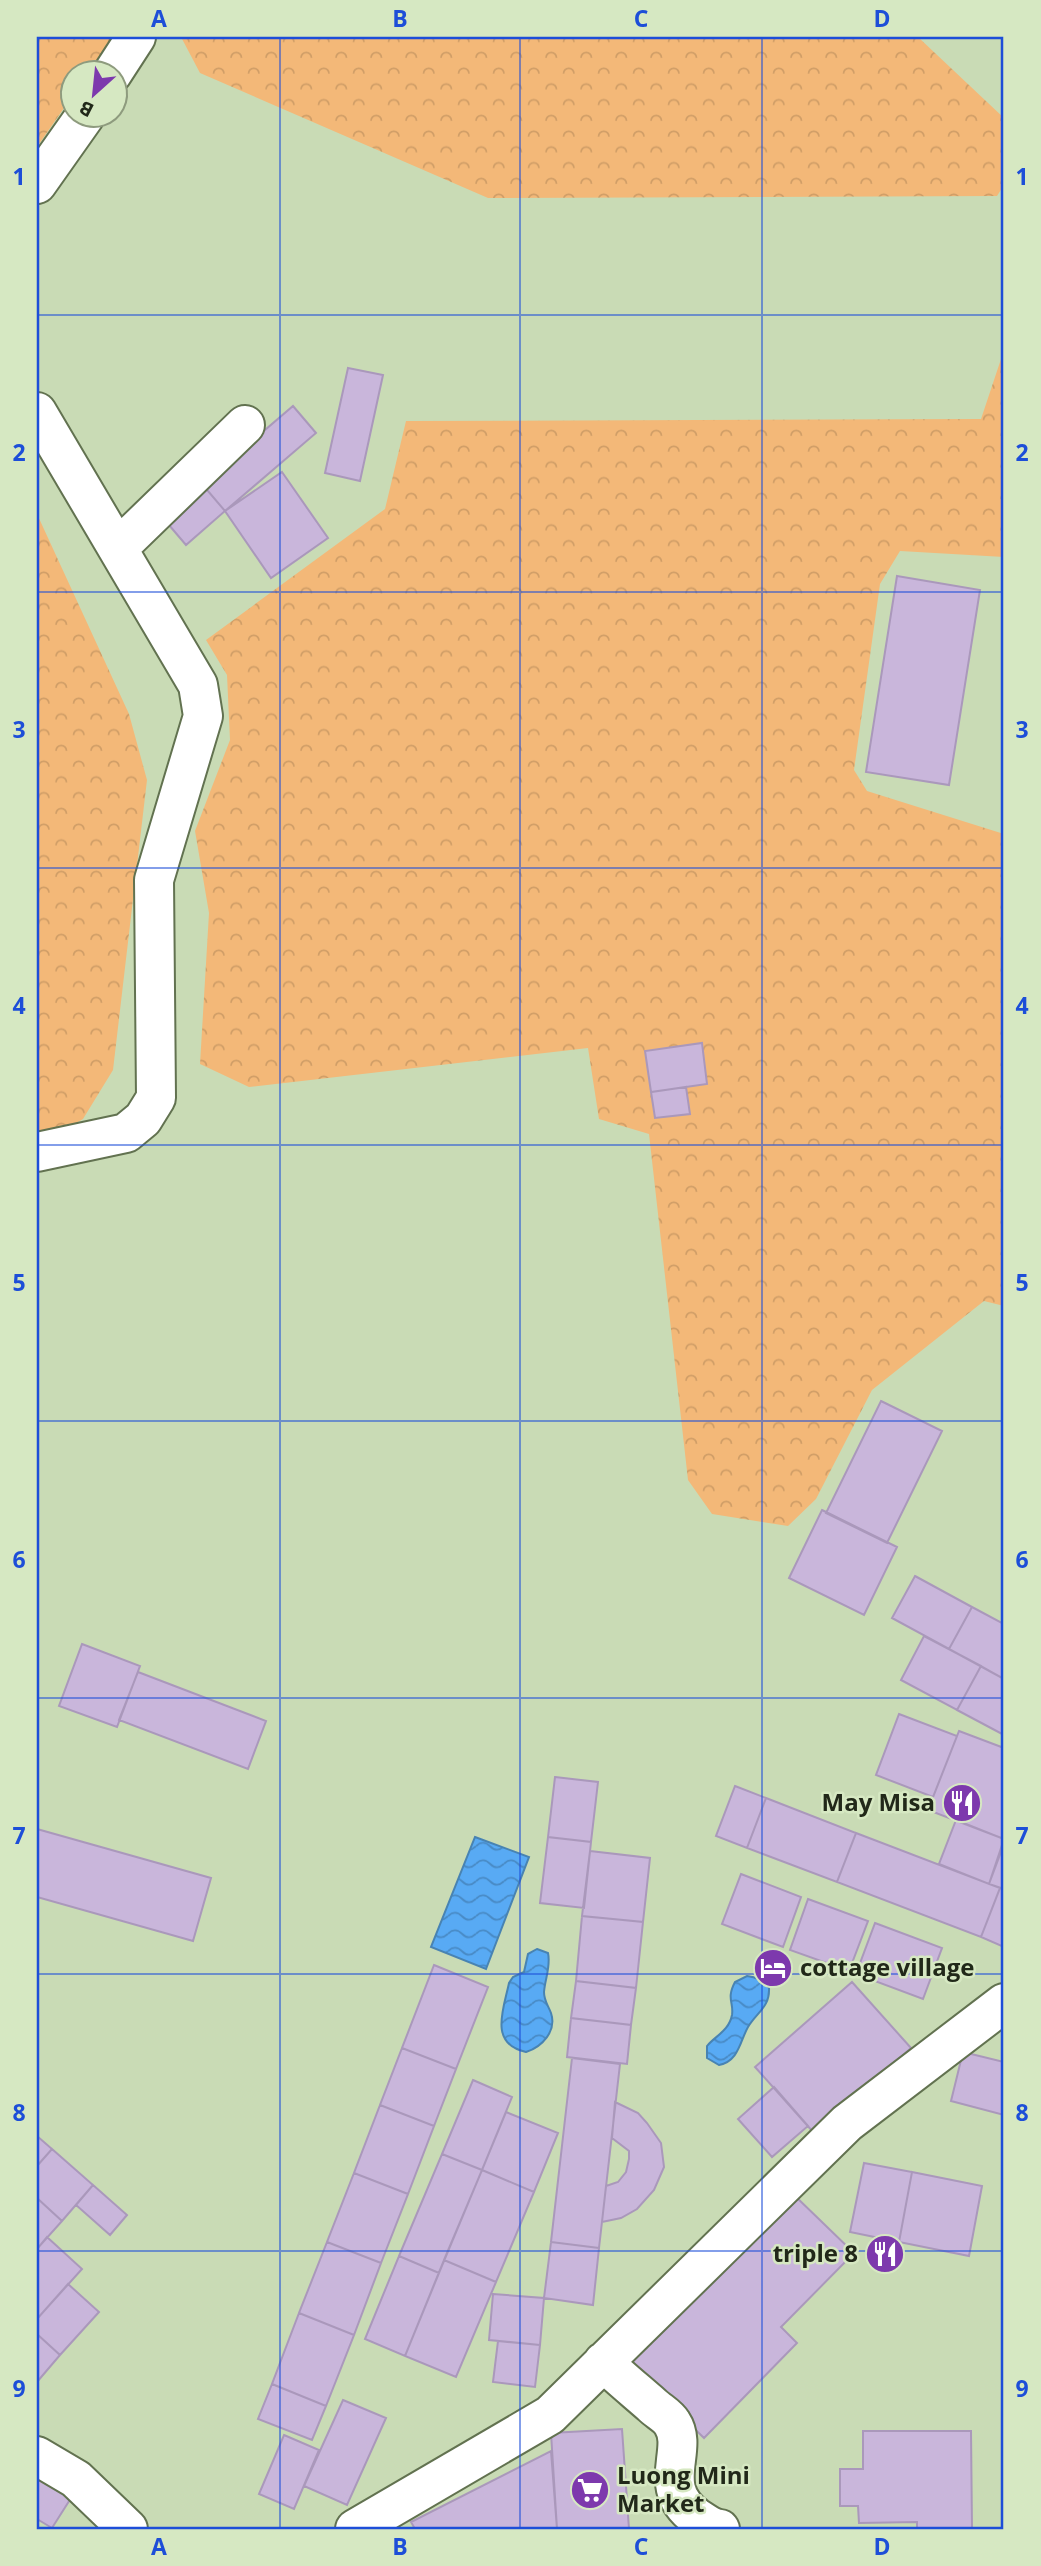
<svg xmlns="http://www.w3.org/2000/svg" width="1041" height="2566" font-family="'Open Sans',sans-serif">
	<defs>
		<pattern id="forest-crowns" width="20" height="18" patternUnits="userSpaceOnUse" patternTransform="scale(1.75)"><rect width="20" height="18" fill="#f3b878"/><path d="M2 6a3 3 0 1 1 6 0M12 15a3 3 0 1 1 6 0" fill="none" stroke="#d09e67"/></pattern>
		<pattern id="water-waves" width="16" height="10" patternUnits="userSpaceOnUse" patternTransform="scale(1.75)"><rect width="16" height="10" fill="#58aaf4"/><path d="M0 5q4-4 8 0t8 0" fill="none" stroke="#488ac5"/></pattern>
	</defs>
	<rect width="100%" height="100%" fill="#c9dbb5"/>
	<path fill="url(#forest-crowns)" d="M37,37H114L88,73L74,74L73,95L37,147Z
		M181,37H918L1004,118V185L997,196L488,198L200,73Z
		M1004,350V557L900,551L880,584L854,770L867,791L1004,834V1306L984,1301L872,1390L816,1499L788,1526L712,1514L688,1480L649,1134L599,1119L588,1048L249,1087L200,1064L209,913L195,831L230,740L227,675L206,640L385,509L406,421L981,419Z
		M37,514L129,714L147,780L113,1070L83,1119L54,1136L37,1139Z"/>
	<path fill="url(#water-waves)" stroke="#4883b2" stroke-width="2" d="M475,1837L529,1857L486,1969L431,1947Z
		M537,1949L548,1953C551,1966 545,1979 544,1992C544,2001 548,2005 551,2013C557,2031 542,2047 526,2052C488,2044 504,2008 509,1983L513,1977L524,1972L528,1954Z
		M747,1976C757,1977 762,1981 769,1988C770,2007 757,2012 748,2027C740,2041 739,2061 719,2065L707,2058V2046C715,2036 729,2031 732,2015C734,2002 726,1999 735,1982Z"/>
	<path fill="#c9b6db" stroke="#aa98bb" stroke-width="2" d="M348,368L383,375L360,481L325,473Z
		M293,406L316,433L225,511L202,484Z
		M282,472L328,538L271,578L225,511Z
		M202,484L225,511L186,545L163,518Z
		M897,576L980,590L949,785L866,772Z
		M702,1043L707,1084L651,1092L645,1051Z
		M686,1087L690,1114L655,1118L651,1092Z
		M881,1401L942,1431L887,1543L826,1513Z
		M822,1510L897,1547L864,1615L789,1578Z
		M915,1576L972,1607L949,1649L892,1618Z
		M972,1607L1004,1624V1679L949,1649Z
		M924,1636L981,1666L957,1710L901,1680Z
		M82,1644L140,1666L117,1727L59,1706Z
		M981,1666L1004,1679V1735L957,1710Z
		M138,1672L266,1721L248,1769L119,1720Z
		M899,1714L957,1736L933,1797L876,1775Z
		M959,1731L1004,1748V1839L928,1810Z
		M555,1777L598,1782L591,1842L548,1837Z
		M735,1786L766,1798L747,1848L716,1836Z
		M766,1798L856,1833L837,1882L747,1848Z
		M956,1820L1004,1839L989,1884L939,1864Z
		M37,1829L211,1878L193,1941L37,1897Z
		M856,1833L1000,1888L981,1937L837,1882Z
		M548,1837L591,1842L584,1908L540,1903Z
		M1004,1844V1889L989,1884Z
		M590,1851L650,1858L643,1922L582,1916Z
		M741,1874L801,1897L783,1947L722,1924Z
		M1000,1888L1004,1889V1947L981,1937Z
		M808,1899L868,1921L849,1971L790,1950Z
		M582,1916L643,1922L636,1988L576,1981Z
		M875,1923L942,1948L923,1999L856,1974Z
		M434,1965L488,1987L456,2069L402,2048Z
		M576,1981L636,1988L631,2025L571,2018Z
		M852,1982L911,2048L814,2133L755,2067Z
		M571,2018L631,2025L627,2064L567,2057Z
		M402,2048L456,2069L434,2126L380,2105Z
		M963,2052L1004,2062V2115L951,2101Z
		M572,2058L620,2064L599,2248L551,2242Z
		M473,2080L512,2097L482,2170L442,2154Z
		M774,2087L808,2126L772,2157L738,2119Z
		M615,2102L638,2113L647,2123L661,2143L664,2167L654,2190L637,2209L621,2218L602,2222L606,2186L618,2182L626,2172L629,2159V2151L612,2138Z
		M380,2105L434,2126L408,2194L354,2173Z
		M506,2112L558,2133L534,2192L482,2170Z
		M37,2136L52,2149L37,2166Z
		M52,2149L93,2185L62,2221L37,2198V2166Z
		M442,2154L482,2170L439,2273L399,2256Z
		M864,2163L912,2172L899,2242L850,2232Z
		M482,2170L534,2192L496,2282L444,2260Z
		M912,2172L982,2186L969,2256L899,2242Z
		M354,2173L408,2194L381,2263L327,2242Z
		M93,2185L127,2215L110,2235L76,2205Z
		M793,2194L854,2253L781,2327L797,2343L704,2438L626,2362Z
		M37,2198L62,2221L37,2249Z
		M47,2237L82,2269L37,2319V2249Z
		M327,2242L381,2263L354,2335L299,2313Z
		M551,2242L599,2248L593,2305L544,2298Z
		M399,2256L439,2273L405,2356L365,2339Z
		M444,2260L496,2282L456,2377L405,2356Z
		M68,2284L99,2312L60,2355L37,2334V2319Z
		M493,2294L544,2298L540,2345L489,2340Z
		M299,2313L354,2335L326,2406L272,2384Z
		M37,2334L60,2355L37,2382Z
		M498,2341L540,2345L535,2387L493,2382Z
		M272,2384L326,2406L312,2440L258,2419Z
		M343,2400L386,2418L347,2505L304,2486Z
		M622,2429L629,2529H557L551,2433Z
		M863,2431H971L972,2529H917V2522L859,2523L858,2506H840V2469H863Z
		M284,2435L319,2450L294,2509L259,2494Z
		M551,2451L557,2529H415L411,2522Z
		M37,2476L71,2498L52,2528L37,2519Z"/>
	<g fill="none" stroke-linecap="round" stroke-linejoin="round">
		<g stroke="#627250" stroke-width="42">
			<path id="minor" d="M112,74L136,37
				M37,184L85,116
				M37,412L198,685L203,716L154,880L156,1098L143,1119L126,1133L37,1152
				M118,548L245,425
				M603,2362C619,2377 636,2391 652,2405C658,2411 668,2416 672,2423C690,2450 654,2486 696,2517C704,2522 711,2528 720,2529
				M37,2456L76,2479L128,2529
				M355,2529L550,2415L847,2123L1004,2003"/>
		</g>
		<use href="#minor" stroke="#fff" stroke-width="38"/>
	</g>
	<path fill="none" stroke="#1d4ed8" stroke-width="2" stroke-opacity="0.55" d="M280,37V2529M520,37V2529M762,37V2529M37,315H1004M37,592H1004M37,868H1004M37,1145H1004M37,1421H1004M37,1698H1004M37,1974H1004M37,2251H1004"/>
	<defs>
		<g id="restaurant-disc" transform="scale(2.0125)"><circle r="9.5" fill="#7d39ad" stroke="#d6e8c2"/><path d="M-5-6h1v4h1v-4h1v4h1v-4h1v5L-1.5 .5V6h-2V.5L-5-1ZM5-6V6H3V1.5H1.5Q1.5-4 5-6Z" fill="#fff"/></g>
		<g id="hotel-disc" transform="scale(2.0125)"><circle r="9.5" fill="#7d39ad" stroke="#d6e8c2"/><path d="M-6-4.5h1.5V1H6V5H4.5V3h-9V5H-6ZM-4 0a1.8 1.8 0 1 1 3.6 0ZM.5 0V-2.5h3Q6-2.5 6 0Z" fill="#fff"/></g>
		<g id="supermarket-disc" transform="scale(2.0125)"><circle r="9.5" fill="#7d39ad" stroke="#d6e8c2"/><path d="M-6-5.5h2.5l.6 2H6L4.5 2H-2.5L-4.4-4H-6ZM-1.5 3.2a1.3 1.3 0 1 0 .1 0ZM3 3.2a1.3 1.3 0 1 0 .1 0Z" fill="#fff"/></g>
	</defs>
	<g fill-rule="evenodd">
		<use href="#restaurant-disc" x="962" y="1803"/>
		<use href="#hotel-disc" x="773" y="1968"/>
		<use href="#restaurant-disc" x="885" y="2254"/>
		<use href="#supermarket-disc" x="590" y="2490"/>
	</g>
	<g text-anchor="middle" stroke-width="5" stroke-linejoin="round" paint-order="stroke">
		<g font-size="24" font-weight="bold" fill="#212819" stroke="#d6e8c2" text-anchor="end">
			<text x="935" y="1811">May Misa</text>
			<text x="800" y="1976" text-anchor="start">cottage village</text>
			<text x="858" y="2262">triple 8</text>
			<text x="617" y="2484" text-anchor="start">Luong Mini<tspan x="617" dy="28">Market</tspan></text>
		</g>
	</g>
	<rect width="1041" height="2566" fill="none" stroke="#d6e8c2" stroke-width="77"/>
	<g transform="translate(94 94) rotate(207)"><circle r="33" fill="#d6e8c2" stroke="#8e9b7e" stroke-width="2"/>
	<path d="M0-5L12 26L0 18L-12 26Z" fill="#7d39ad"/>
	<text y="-10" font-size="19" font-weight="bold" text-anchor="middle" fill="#212819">B</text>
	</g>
	<rect x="38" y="38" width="964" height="2490" fill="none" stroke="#1d4ed8" stroke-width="2.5"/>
	<g font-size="23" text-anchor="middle" font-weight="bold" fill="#1d4ed8">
		<text x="159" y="27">A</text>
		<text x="400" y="27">B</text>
		<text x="641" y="27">C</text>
		<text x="882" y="27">D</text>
		<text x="19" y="185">1</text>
		<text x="1022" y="185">1</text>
		<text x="19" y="461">2</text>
		<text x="1022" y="461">2</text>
		<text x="19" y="738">3</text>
		<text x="1022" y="738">3</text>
		<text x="19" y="1014">4</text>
		<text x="1022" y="1014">4</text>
		<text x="19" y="1291">5</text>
		<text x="1022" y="1291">5</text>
		<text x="19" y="1568">6</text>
		<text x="1022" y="1568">6</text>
		<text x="19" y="1844">7</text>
		<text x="1022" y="1844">7</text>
		<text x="19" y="2121">8</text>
		<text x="1022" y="2121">8</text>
		<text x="19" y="2397">9</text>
		<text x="1022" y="2397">9</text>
		<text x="159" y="2555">A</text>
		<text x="400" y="2555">B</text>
		<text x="641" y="2555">C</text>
		<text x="882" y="2555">D</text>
	</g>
</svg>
